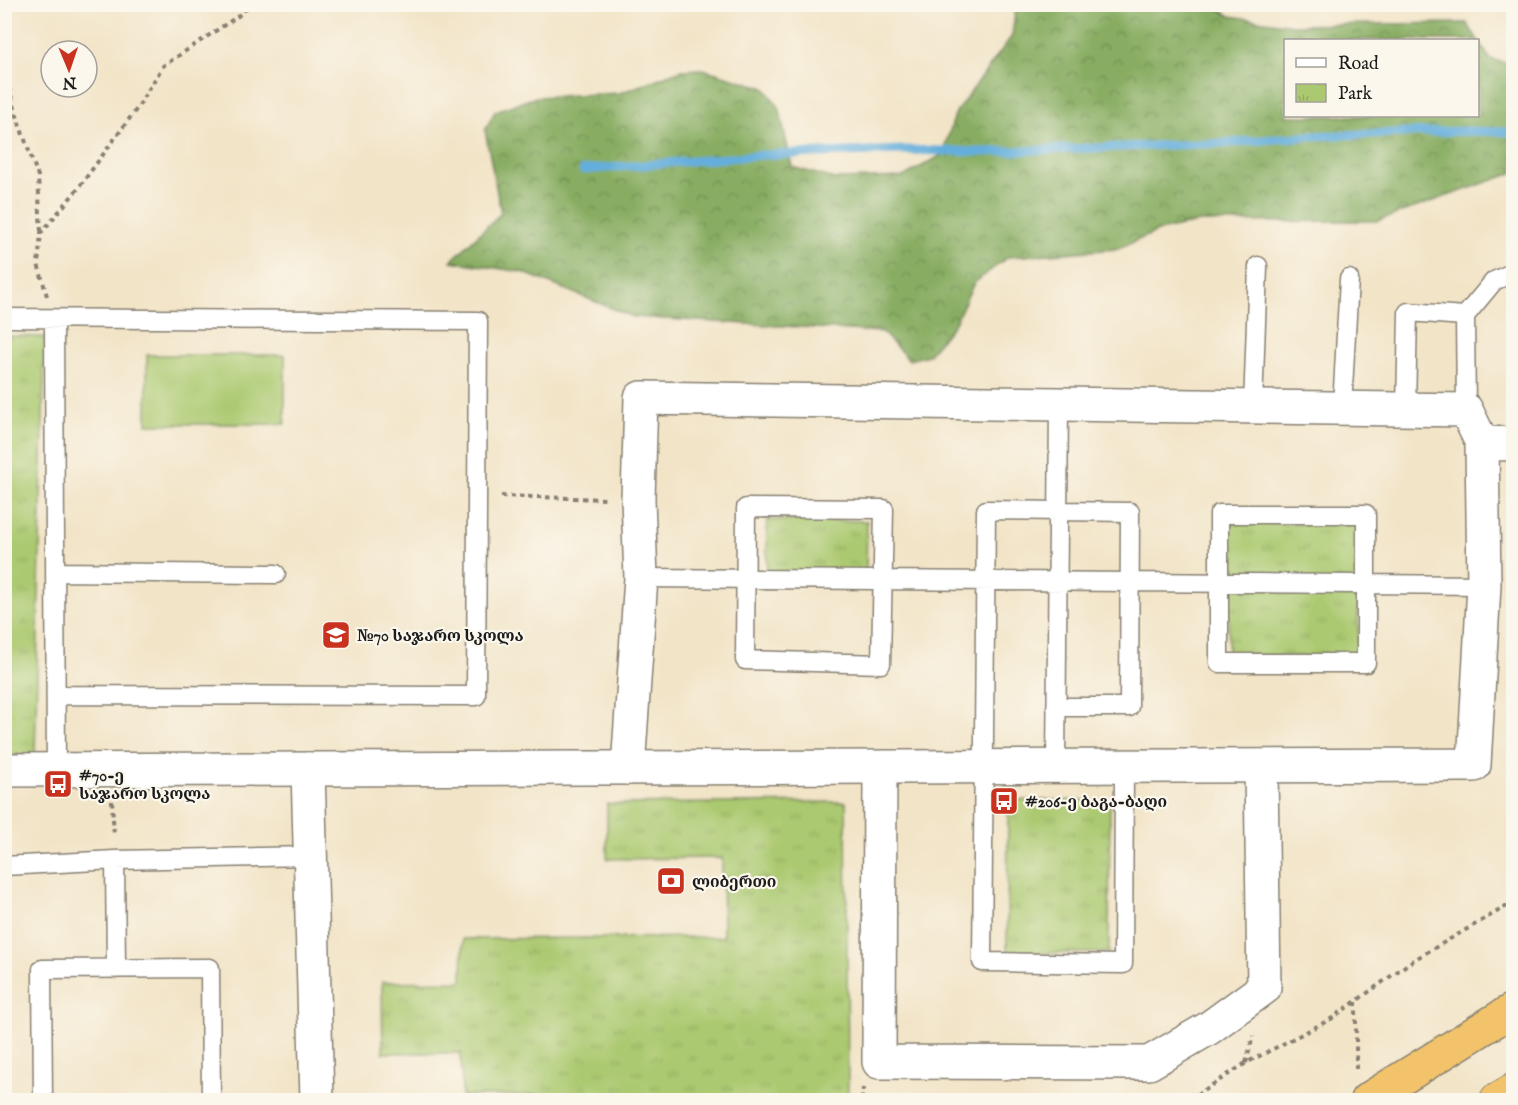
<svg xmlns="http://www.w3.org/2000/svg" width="1518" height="1105" font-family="'IM FELL English','Noto Serif Georgian',serif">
	<defs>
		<pattern id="forest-crowns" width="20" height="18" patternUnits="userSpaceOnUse" patternTransform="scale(1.5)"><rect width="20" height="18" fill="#88ad62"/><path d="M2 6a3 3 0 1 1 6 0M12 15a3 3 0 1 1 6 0" fill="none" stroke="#6e8c50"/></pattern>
		<pattern id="park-tufts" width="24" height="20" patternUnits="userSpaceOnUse" patternTransform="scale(1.5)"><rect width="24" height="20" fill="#abc970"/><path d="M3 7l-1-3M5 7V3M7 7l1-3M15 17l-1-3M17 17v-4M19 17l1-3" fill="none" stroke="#93ac60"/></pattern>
	</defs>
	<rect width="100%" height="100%" fill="#fbf7ec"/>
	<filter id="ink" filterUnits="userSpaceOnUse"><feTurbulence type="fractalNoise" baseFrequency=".0167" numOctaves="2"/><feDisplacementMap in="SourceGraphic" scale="12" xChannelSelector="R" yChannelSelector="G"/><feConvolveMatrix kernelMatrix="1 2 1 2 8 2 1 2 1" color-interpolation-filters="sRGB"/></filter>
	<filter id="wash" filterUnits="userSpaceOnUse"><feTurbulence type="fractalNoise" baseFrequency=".008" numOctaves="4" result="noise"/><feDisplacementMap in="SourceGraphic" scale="24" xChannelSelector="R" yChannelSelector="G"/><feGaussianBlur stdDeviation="1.35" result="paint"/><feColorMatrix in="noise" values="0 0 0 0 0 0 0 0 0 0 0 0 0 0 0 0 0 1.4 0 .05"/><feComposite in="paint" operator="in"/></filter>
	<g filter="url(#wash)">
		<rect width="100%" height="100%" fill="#f2e4c7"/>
		<path fill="#abc970" stroke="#647246" stroke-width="1.5" d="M147,355H285V424H147Z"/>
		<path fill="url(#forest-crowns)" stroke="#52643f" stroke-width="1.5" fill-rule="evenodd" d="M1016,5H1212L1230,16L1292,25L1467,23L1490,59L1513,65V173L1377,221L1200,222L1158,231L1118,249L1008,257L974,283L954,324L928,355L909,360L882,332L633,317L522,272L451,261L501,213L485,130L495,111L536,97L620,93L681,70L703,69L765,88L779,107L792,167L835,179L903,177L942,155L956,112L1012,36ZM1286,40H1478V116H1286Z"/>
		<path fill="url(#park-tufts)" stroke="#647246" stroke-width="1.5" d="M5,336L45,337L35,756L5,755Z
			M767,520L867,521L866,574L767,573Z
			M1230,523L1359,524L1358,657L1228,655Z
			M1008,800L1110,801L1109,953H1007Z
			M846,802L848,1100H540L539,1095L462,1096L461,1053H383L382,982L462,981L463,939L723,937L722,858L607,859V804Z"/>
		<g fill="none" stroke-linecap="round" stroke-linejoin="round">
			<path stroke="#64aedc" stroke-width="9" d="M583,170L763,155L903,150L984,152L1229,143L1309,136L1466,131L1514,132"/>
		</g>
	</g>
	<g filter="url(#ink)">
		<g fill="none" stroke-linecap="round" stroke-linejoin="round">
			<g stroke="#878072" stroke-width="21">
				<path id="service" d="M1465,316L1494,281L1514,272
					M4,318L478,321L476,696L56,695
					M54,319L56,771
					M1253,407L1258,266
					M1342,408L1349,279
					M1406,409L1408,312L1465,316L1466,410
					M746,508L884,509L881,664L745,660Z
					M1219,514H1366V663H1219Z
					M55,572L276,574
					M641,578L1484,585
					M1056,707H1129L1130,512L986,510L982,962L1123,964L1124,767
					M1056,767L1059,404
					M115,860L116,969
					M4,866L115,860L310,856
					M43,1100L42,969L210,968L211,1100"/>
			</g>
			<g stroke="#878072" stroke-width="36">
				<path id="minor" d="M628,768L641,578L638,499L641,398L1466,410L1482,443
					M880,768L879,1062L1149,1063L1209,1028L1264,988L1261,767
					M308,769L317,1100"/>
			</g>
			<g stroke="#878072" stroke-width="36">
				<path id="tertiary" d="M4,770L1474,765L1484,585L1482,443L1514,444"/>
			</g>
			<g stroke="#878072" stroke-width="36">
				<path id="trunk" d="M1367,1100L1514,1009
					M1497,1100L1514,1090"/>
			</g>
			<path stroke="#878072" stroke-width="4" stroke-dasharray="4.5 4.5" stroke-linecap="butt" d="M4,70L20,126L38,176L41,233
				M47,296L38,264L41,233L77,190L138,107L163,66L238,16L251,4
				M501,496L607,499
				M112,801L114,836
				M1246,1063L1253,1036
				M1356,1069V1002
				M862,1100L863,1088
				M1189,1100L1246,1063L1331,1019L1412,961L1514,902"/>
			<use href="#service" stroke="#fff" stroke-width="18"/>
			<use href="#minor" stroke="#fff" stroke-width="33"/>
			<use href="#tertiary" stroke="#fff" stroke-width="33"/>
			<use href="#trunk" stroke="#f2c36a" stroke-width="33"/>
		</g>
	</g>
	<defs>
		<g id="school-square" transform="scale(1.5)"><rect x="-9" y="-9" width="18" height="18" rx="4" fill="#c8321e" stroke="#fbf7ec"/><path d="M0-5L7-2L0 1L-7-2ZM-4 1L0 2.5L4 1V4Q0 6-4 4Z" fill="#fff"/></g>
		<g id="bus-square" transform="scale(1.5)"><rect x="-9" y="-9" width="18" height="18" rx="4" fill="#c8321e" stroke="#fbf7ec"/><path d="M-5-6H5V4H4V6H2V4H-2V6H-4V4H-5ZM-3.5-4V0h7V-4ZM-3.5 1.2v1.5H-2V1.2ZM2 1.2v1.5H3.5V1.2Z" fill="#fff"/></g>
		<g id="bank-square" transform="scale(1.5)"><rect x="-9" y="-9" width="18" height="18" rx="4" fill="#c8321e" stroke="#fbf7ec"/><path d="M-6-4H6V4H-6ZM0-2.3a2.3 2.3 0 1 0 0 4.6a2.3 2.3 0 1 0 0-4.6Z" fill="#fff"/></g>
	</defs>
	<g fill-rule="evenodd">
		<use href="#school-square" x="336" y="635"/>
		<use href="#bus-square" x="58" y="784"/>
		<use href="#bus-square" x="1004" y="801"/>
		<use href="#bank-square" x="671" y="881"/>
	</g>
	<g text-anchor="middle" stroke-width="4.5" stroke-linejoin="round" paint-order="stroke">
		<g font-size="16" font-weight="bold" fill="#1c1c1c" stroke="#fbf7ec" text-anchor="start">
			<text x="357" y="641">№70 საჯარო სკოლა</text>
			<text x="79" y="781">#70-ე<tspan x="79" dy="18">საჯარო სკოლა</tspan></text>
			<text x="1025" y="807">#206-ე ბაგა-ბაღი</text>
			<text x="692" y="887">ლიბერთი</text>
		</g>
	</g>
	<rect width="1518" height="1105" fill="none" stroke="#fbf7ec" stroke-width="24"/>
	<rect x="1284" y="39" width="195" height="78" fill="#fbf7ec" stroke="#a29f99" stroke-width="1.5"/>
	<rect x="1296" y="58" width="30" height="9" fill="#ffffff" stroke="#a29f99" stroke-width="1.5"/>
	<text x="1338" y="69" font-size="18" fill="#1c1c1c">Road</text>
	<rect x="1296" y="84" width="30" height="18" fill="url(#park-tufts)" stroke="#a29f99" stroke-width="1.5"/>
	<text x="1338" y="99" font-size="18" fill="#1c1c1c">Park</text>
	<g transform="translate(69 69) rotate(178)"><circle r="28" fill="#fbf7ec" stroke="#a29f99" stroke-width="1.5"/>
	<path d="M0-4.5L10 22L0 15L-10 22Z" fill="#c8321e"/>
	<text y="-9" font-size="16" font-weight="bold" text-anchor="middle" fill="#1c1c1c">N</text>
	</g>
</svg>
